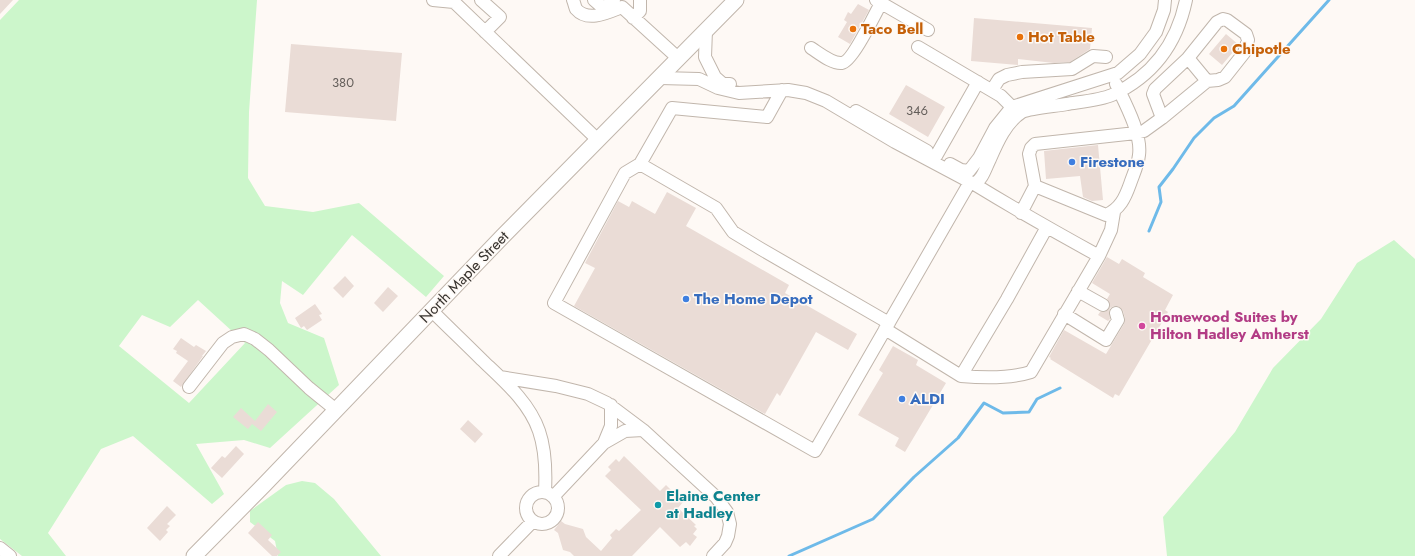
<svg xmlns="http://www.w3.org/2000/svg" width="1415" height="556" font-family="Jost,sans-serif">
	<rect width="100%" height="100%" fill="#fef9f5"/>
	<path fill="#ccf6cb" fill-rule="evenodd" d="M19,0H257L249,112L248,178L265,206L313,212L359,203L444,276L426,297L352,235L303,295L282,281L280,303L288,323L324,338L339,385L270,448L244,440L196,444L224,494L212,504L133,436L101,449L48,533L66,556H22L0,539V20ZM198,300L245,343L189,403L119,346L142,315L170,327Z
		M1394,240L1415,259V556H1167L1163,517L1235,432L1273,368L1321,319L1357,263Z
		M302,481L315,483L334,499L381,556H278L275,541L250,522V511L286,485Z"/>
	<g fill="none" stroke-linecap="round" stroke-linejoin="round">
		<path stroke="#6ebae9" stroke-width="3" d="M1149,231L1161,202L1159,187L1173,169L1194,138L1214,118L1234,106L1329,0
			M789,556L873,519L914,477L958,438L984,403L1003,413L1029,412L1037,399L1060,388"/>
	</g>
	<path fill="#eadcd6" d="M0,0H13L0,14Z
		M858,4L869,10L850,44L838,37L847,22L844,20L848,12L851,14Z
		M974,18L1092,28L1090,49L1070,62L1054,63L1018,59V65L971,61Z
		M1226,34L1239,45L1222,65L1209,54Z
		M291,44L402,53L396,121L285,112Z
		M906,85L945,107L928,137L889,114Z
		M1098,145L1103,200L1092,201L1083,197L1080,176L1046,179L1044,151Z
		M667,192L696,208L686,226L789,285L785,293L857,334L848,350L816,332L780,396L777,393L765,414L574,306L595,268L585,263L618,201L629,207L632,201L655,214Z
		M1107,257L1119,264L1122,259L1145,273L1143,277L1173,295L1165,310L1168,312L1119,396L1115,394L1113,398L1050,359L1051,358L1049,357L1064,330L1106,354L1124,324L1125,318L1123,311L1118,306H1114L1110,308L1109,312L1110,319L1108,321L1098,315L1100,312H1103L1107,311L1110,305L1107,299L1110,294L1092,283Z
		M345,276L354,286L343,298L333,288Z
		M388,287L398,296L383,312L374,303Z
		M315,304L322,314L319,315L322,320L307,330L304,326L301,328L295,318Z
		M181,338L194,347L196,345L206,351L202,356H203L181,387L173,381L188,361L176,353L177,351L173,349Z
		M893,346L918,360L916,365L946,383L905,452L895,446L899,438L858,415L883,373L879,370Z
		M268,404L277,412L261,431L252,424L248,429L233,417L241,408L255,421Z
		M468,420L483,434L475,443L460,429Z
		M236,446L244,454L222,478L211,468L222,456L225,458Z
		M624,456L660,491L666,485L683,502L678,508L696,525L694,526L697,529L693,534L697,537L690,546L686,542L680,547L660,527L632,556H574L570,552L563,550L558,533L554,530L561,521L565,524L583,529L586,537L601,551L612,538L610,535L616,529L619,531L641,510L605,476L611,470L608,467L616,459L619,462Z
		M167,506L176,515L167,524L170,526L166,530L168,532L160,541L147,528Z
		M258,522L272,535L268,540L281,552L277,556H272L248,533Z"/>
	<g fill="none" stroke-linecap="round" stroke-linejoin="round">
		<g stroke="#c1b6ac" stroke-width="14">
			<path id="minor" d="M433,0L454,2L598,140
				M481,0L500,17L485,32
				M573,0C574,2 575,7 576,9C588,23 609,12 622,7
				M594,0L602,7L609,5L614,0
				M876,0L928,30
				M622,7L678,58
				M633,18L640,11V0
				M706,30L705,57L715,77L723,84H730
				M918,47L1001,96L1012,107
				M811,48C819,53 832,64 842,63C852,62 875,14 881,3
				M1188,58L1217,22L1223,19L1227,20L1246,34L1248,40L1244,53L1225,77L1218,80L1207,81
				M660,78L699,79L718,88L739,93L788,90L806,93L826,101L895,142L974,184C983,179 985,169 990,159C997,143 1006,122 1022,112C1030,108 1057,106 1067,104C1079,102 1101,100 1112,95C1153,76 1177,43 1186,0
				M992,90L999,79L1007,75L1022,72L1072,69L1093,56L1106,57
				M856,111L927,151
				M936,156L978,82
				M640,164L672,108L767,117L782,90
				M950,164L961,170L969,171L979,158L995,128L1012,107L1118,73L1140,54L1156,32L1164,10L1165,0
				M974,184C1015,209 1057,233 1099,256L1031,372C1009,379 984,378 961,376L1007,299L1047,227
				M1035,186L1029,154L1031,148L1035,144L1136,133L1144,131L1162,118L1153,94L1155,89L1188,58L1207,81L1162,118
				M1021,213L1035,186L1106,215C1120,209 1125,198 1130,184C1133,175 1138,165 1139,155C1142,134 1125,103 1116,84
				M1099,256L1111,230L1114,212
				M1078,291L1103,305
				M431,310C448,327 465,343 482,360C504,381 529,402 539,431C546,451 546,472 545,492
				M1064,314L1106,340L1118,320L1116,313
				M889,323L761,249L733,232L716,208L640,164L625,173L554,303L815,451L970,182
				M885,329L961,376
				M500,377L556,386L588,394L607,403L643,430L716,497L727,512L730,524L728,536L725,543L713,556
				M189,387L223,343L232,337L244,334L255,339L269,350L309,388L336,410
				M604,443L611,426V405
				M526 508a16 16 0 1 1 32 0a16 16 0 1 1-32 0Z
				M553,497L604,443L625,431L643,430
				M0,548L10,556
				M499,556L532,522"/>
		</g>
		<g stroke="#c1b6ac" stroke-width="17">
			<path id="major" d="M194,556L264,485L503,236L736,0"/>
		</g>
		<use href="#minor" stroke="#fff" stroke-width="12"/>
		<use href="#major" stroke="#fff" stroke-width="15"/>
	</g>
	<g fill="#e8710a" stroke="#fef9f5" stroke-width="1.5">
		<circle cx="853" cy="29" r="4"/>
		<circle cx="1020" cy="37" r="4"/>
		<circle cx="1224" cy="49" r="4"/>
	</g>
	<g fill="#3f7fe0" stroke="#fef9f5" stroke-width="1.5">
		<circle cx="1072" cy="162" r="4"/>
		<circle cx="686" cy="299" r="4"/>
		<circle cx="902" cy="399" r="4"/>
	</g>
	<circle fill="#d1479c" stroke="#fef9f5" stroke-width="1.5" cx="1142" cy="326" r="4"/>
	<circle fill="#0f9aa8" stroke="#fef9f5" stroke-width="1.5" cx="658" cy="505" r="4"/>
	<g text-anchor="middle" stroke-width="3" stroke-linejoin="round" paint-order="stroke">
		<g font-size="13" fill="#645e5a">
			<text x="343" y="87">380</text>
			<text x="917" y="115">346</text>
		</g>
		<g font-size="15" font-weight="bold" fill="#c56008" stroke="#fef9f5" text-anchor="start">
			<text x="861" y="34">Taco Bell</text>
			<text x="1028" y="42">Hot Table</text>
			<text x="1232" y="54">Chipotle</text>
		</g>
		<g font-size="15" font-weight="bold" fill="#366cbe" stroke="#fef9f5" text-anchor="start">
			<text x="1080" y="167">Firestone</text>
			<text x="694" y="304">The Home Depot</text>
			<text x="910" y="404">ALDI</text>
		</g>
		<g font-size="15" fill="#383430" stroke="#fef9f5">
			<text transform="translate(464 277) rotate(-46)" y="5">North Maple Street</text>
		</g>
		<g font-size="15" font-weight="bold" fill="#b23c85" stroke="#fef9f5" text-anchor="start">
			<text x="1150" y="322">Homewood Suites by<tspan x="1150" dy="17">Hilton Hadley Amherst</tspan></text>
		</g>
		<g font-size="15" font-weight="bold" fill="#0d838f" stroke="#fef9f5" text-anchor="start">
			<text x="666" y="501">Elaine Center<tspan x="666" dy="17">at Hadley</tspan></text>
		</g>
	</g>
</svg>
